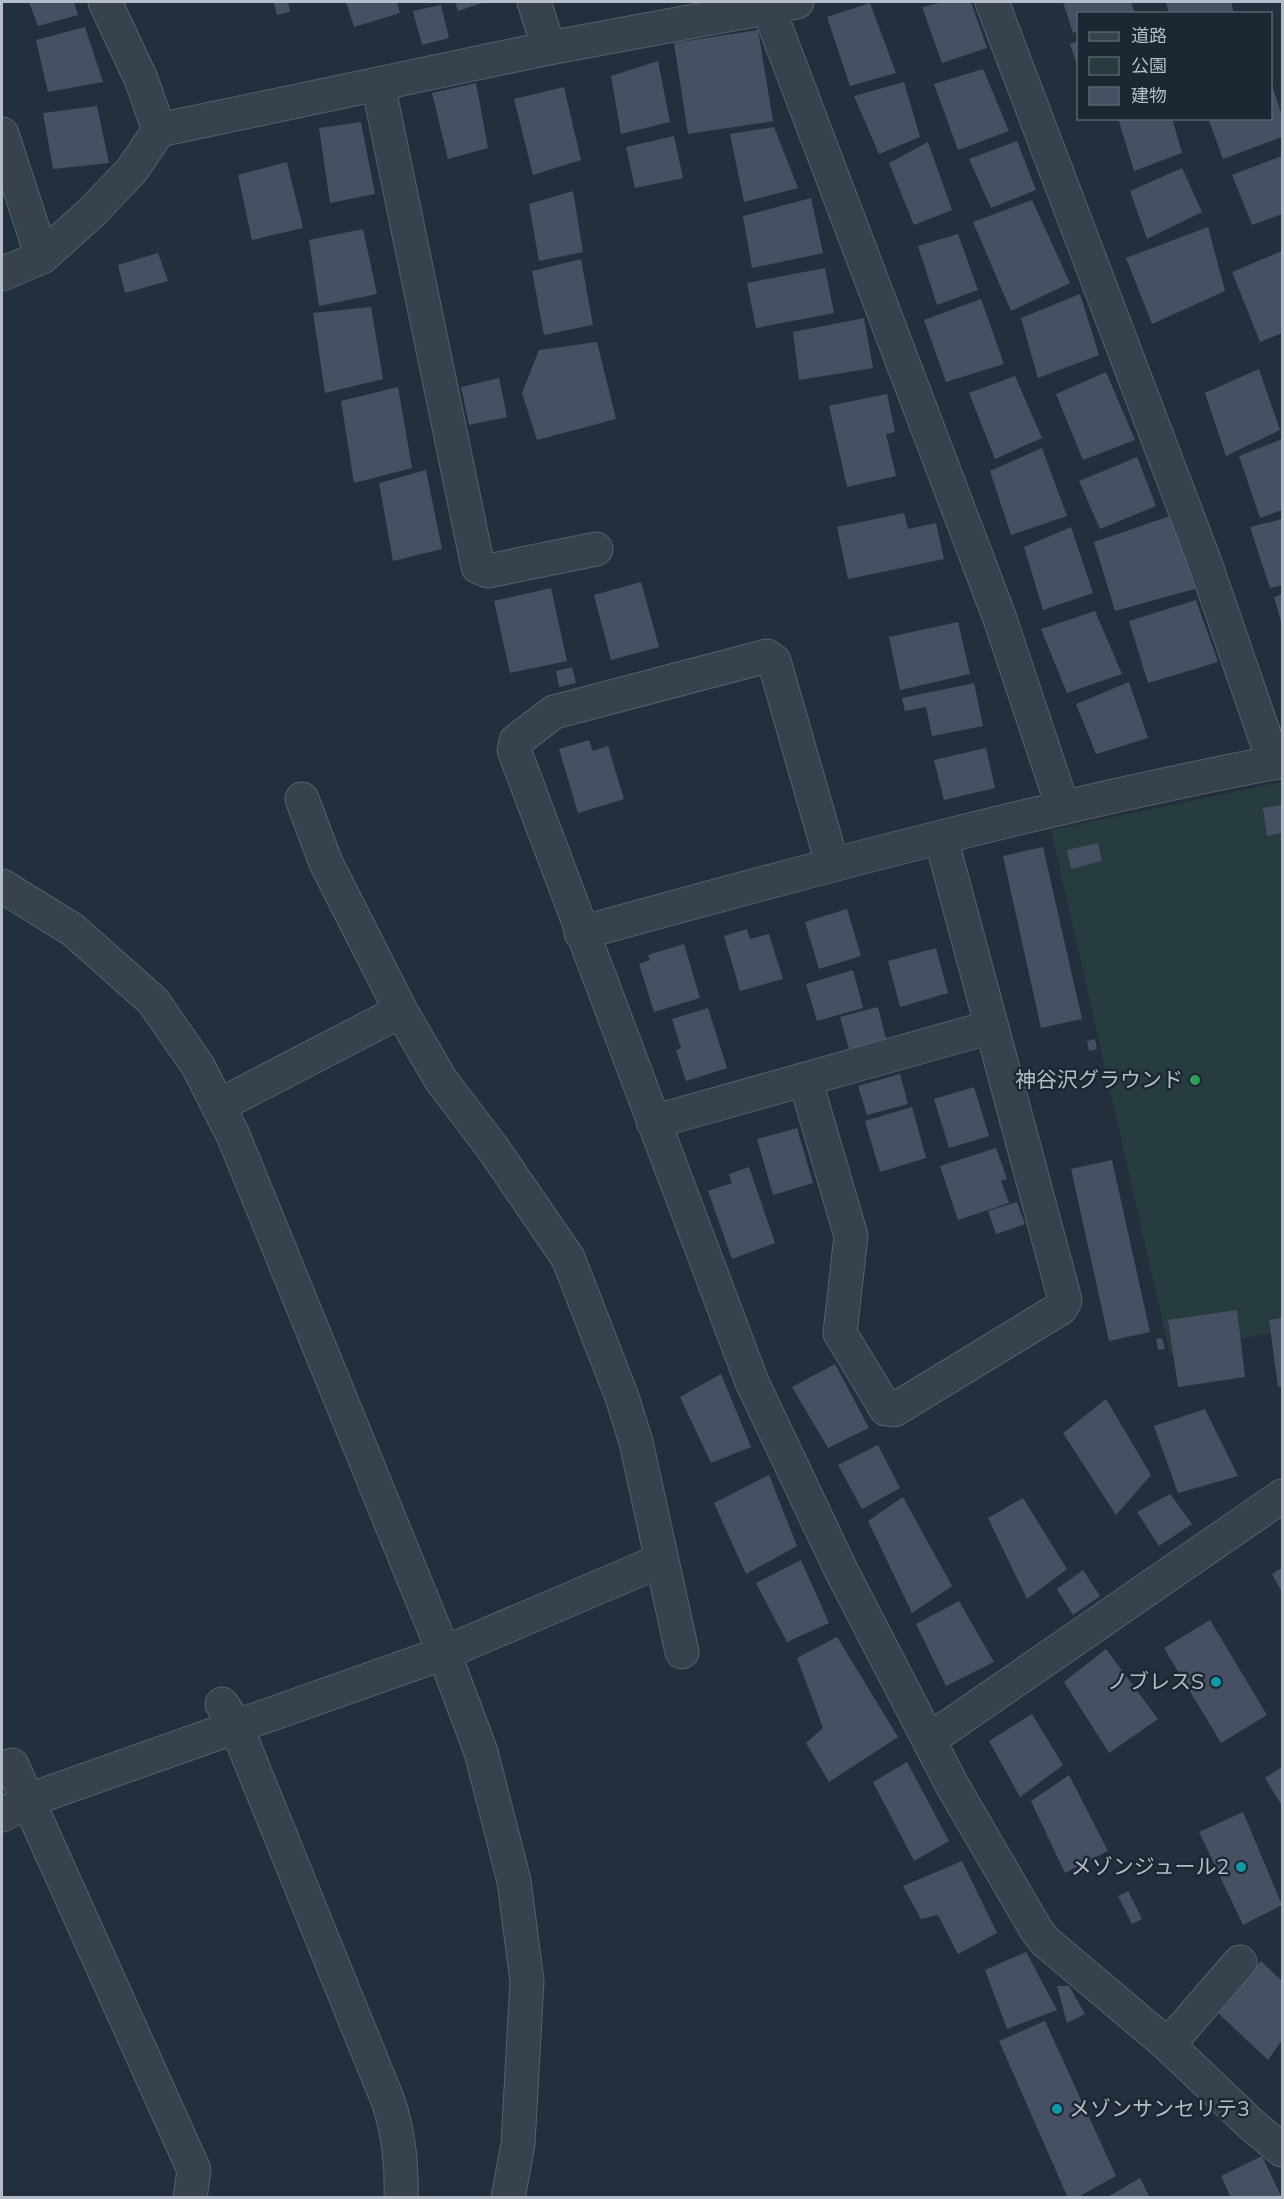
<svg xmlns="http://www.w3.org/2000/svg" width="1284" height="2199" font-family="Mulish,'Noto Sans JP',sans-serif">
	<rect width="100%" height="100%" fill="#242f3e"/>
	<path fill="#263c3f" d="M1282,782V1330L1170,1354L1051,830Z"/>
	<path fill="#455162" d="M29,2H74L78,15L38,26Z
		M288,2L290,12L277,15L274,3Z
		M346,2H397L400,13L354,27Z
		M455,2H485L458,11Z
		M944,2H971L987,48L942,63L922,7Z
		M1063,2H1131L1135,14H1078V31L1073,33Z
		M1166,2H1231L1234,14H1169Z
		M870,3L896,73L850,86L827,17Z
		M441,5L449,38L422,45L413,11Z
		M85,27L103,82L48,92L36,40Z
		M758,30L773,121L688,134L674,43Z
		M1078,41V67L1070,44Z
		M658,61L670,122L621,134L611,76Z
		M983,69L1009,131L958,150L934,84Z
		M904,82L920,137L879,154L854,96Z
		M1271,82L1282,116V137L1223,159L1208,118H1270Z
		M476,83L488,148L448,159L432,93Z
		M564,87L581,160L533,175L514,99Z
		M97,106L109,163L53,169L43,113Z
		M1118,118H1172L1182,153L1134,171Z
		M361,122L375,194L330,203L319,128Z
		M774,127L798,188L744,202L730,134Z
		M674,136L683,178L635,188L626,147Z
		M1017,141L1036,190L991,208L969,159Z
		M928,142L952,210L914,225L889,163Z
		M1282,156V214L1252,225L1232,175Z
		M287,162L303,228L252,240L238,175Z
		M1182,168L1202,212L1147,239L1130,191Z
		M573,191L583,252L539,261L529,204Z
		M811,198L823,253L752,268L743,216Z
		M1032,200L1070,283L1011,311L973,222Z
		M1208,227L1225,291L1152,324L1126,258Z
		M363,229L377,294L319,306L309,240Z
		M958,234L978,290L937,305L918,246Z
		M1282,251V333L1260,342L1232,272Z
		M158,253L168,281L125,293L118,265Z
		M581,259L593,325L544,335L532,271Z
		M825,268L834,313L756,328L747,283Z
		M1080,294L1099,355L1038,378L1021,318Z
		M981,299L1004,364L946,382L924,320Z
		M371,307L383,379L325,393L313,313Z
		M864,318L873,368L799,380L793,332Z
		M597,342L616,419L537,440L522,393L539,350Z
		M1259,369L1280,430L1226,456L1205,393Z
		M1106,372L1135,440L1083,460L1056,394Z
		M1015,376L1042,438L995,459L969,393Z
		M499,378L507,417L469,425L461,387Z
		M398,387L412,468L354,483L341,401Z
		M887,394L895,432L886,434L896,476L847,487L829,406Z
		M1282,439V510L1260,518L1239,456Z
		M1042,448L1067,516L1011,535L990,471Z
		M1137,457L1156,506L1100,529L1079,481Z
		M426,470L442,549L393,561L379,483Z
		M904,513L908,529L936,523L944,559L848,579L837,527Z
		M1170,516L1198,588L1115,611L1094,542Z
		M1282,519V585L1270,588L1250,527Z
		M1071,527L1093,593L1043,610L1024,547Z
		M641,582L659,647L611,660L594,595Z
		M551,588L567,661L510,673L494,601Z
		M1282,594V625L1274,597Z
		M1196,600L1218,662L1148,683L1129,621Z
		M1095,611L1122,674L1067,693L1041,629Z
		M958,622L970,674L900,690L889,637Z
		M572,667L576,683L559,687L556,671Z
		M1129,682L1148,738L1096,754L1076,704Z
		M974,683L983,726L932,736L926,707L905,711L902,698Z
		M589,740L593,751L608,746L624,799L578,813L559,749Z
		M986,748L995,788L944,800L934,760Z
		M1282,805V833L1267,836L1263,808Z
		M1098,843L1102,861L1071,869L1067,850Z
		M1043,847L1082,1019L1041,1028L1003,856Z
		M847,909L861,956L819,969L805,922Z
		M747,929L750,939L769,934L783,979L740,991L724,936Z
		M684,944L700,998L654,1012L639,964L650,960L648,955Z
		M936,948L948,993L900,1007L888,961Z
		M853,970L863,1008L817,1021L806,984Z
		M878,1007L886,1039L849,1049L840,1017Z
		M708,1008L727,1068L686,1081L676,1050L681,1048L672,1019Z
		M1095,1039L1097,1049L1089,1051L1087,1041Z
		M900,1074L908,1104L867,1115L858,1086Z
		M974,1087L989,1136L949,1148L934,1099Z
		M912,1107L926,1158L880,1172L865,1121Z
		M797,1128L813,1183L773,1195L757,1139Z
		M996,1148L1007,1179L1001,1181L1009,1203L958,1220L940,1166Z
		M1112,1160L1150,1332L1109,1341L1071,1169Z
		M749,1167L775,1243L732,1259L708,1191L732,1183L729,1174Z
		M1017,1202L1025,1224L996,1234L988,1211Z
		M1237,1310L1245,1377L1178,1387L1168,1320Z
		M1282,1318V1386L1278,1387L1269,1320Z
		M1162,1338L1165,1349L1158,1350L1156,1339Z
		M835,1364L869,1428L828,1448L792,1387Z
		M721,1374L751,1447L711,1463L680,1397Z
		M1106,1399L1151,1475L1116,1515L1063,1433Z
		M1205,1409L1238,1476L1178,1493L1154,1426Z
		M878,1445L900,1488L862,1509L838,1465Z
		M769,1475L797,1546L746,1574L714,1503Z
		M1170,1494L1192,1524L1159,1546L1137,1512Z
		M903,1497L952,1586L912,1613L868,1521Z
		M1023,1498L1067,1569L1027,1599L988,1518Z
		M801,1560L829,1623L787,1642L756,1583Z
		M1282,1568V1592L1272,1574Z
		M1083,1570L1100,1596L1073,1615L1057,1589Z
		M959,1601L994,1662L946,1686L916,1624Z
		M1210,1620L1267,1715L1221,1743L1164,1648Z
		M837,1637L898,1737L829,1782L806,1743L823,1728L797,1658Z
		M1106,1649L1158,1719L1109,1753L1064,1682Z
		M1032,1714L1063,1765L1020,1797L989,1741Z
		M907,1762L949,1841L914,1861L873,1782Z
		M1282,1767V1806L1265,1778Z
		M1069,1775L1108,1851L1065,1873L1031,1801Z
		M1243,1812L1282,1905L1243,1925L1199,1832Z
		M962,1861L997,1933L958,1954L938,1915L921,1919L903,1886Z
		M1128,1891L1142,1919L1132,1924L1118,1896Z
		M1026,1952L1057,2010L1007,2029L985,1970Z
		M1261,1961L1282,1981V2040L1268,2060L1218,2013Z
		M1057,1986H1069L1085,2014L1067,2023Z
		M1045,2021L1116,2176L1076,2198H1068L999,2041Z
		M1262,2156L1282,2198H1231L1221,2176Z
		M1140,2178L1150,2198H1106Z"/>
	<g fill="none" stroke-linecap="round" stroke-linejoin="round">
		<g stroke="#565f6c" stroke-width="35">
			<path id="minor" d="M105,2L141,79L159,130
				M534,2L549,48
				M766,2L999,616L1063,808
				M992,2L1204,560L1274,763
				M378,84L478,567L488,571L596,549
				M2,134L42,257
				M2,274L42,257L91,213L132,170L159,130L549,48L797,2
				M302,799L326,863L401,1011L441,1080L492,1147L568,1258L622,1397L636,1442L682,1652
				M832,863L774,661L767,656L554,712L516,741L514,750L752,1382L841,1570L952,1785L1037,1931L1046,1942L1168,2045L1253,2126L1282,2150
				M2,886L73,930L153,1001L198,1066L233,1135L444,1653L481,1752L514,1881L527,1981L518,2144L508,2198
				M581,933C813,869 1046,806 1282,761
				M805,1079L851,1236L840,1333L886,1409L894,1410L1061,1308L1065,1300L941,838
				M218,1106L401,1011
				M653,1122L991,1027
				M222,1704L236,1726L388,2101C399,2133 402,2164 401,2198
				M929,1740L1282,1496
				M12,1765L194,2170L190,2198
				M2,1815L29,1800L444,1653L662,1560
				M1168,2045L1240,1962"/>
		</g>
		<use href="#minor" stroke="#38414e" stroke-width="33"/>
	</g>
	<circle fill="#2e9e5b" stroke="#1d2633" stroke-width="2" cx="1195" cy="1080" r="6"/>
	<g fill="#0f9aa8" stroke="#1d2633" stroke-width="2">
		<circle cx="1216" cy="1682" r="6"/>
		<circle cx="1241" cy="1867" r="6"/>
		<circle cx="1057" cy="2109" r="6"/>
	</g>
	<g text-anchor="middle" stroke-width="5" stroke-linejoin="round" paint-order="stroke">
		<g font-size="21" fill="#b4bcc9" stroke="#1d2633" text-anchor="end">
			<text x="1183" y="1087">神谷沢グラウンド</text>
			<text x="1204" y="1689">ノブレスS</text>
			<text x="1229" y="1874">メゾンジュール2</text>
			<text x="1069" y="2116" text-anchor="start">メゾンサンセリテ3</text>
		</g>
	</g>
	<rect width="1284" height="2199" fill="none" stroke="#b4bcc9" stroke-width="6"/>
	<rect x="1077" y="12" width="195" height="108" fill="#1d2633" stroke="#59626f" stroke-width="1.5"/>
	<rect x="1089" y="32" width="30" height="9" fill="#38414e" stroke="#59626f" stroke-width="1.5"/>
	<text x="1131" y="42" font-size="18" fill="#b4bcc9">道路</text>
	<rect x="1089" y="57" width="30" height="18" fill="#263c3f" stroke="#59626f" stroke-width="1.5"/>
	<text x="1131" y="72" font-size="18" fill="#b4bcc9">公園</text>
	<rect x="1089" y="87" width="30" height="18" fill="#455162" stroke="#59626f" stroke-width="1.5"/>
	<text x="1131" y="102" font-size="18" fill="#b4bcc9">建物</text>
</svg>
